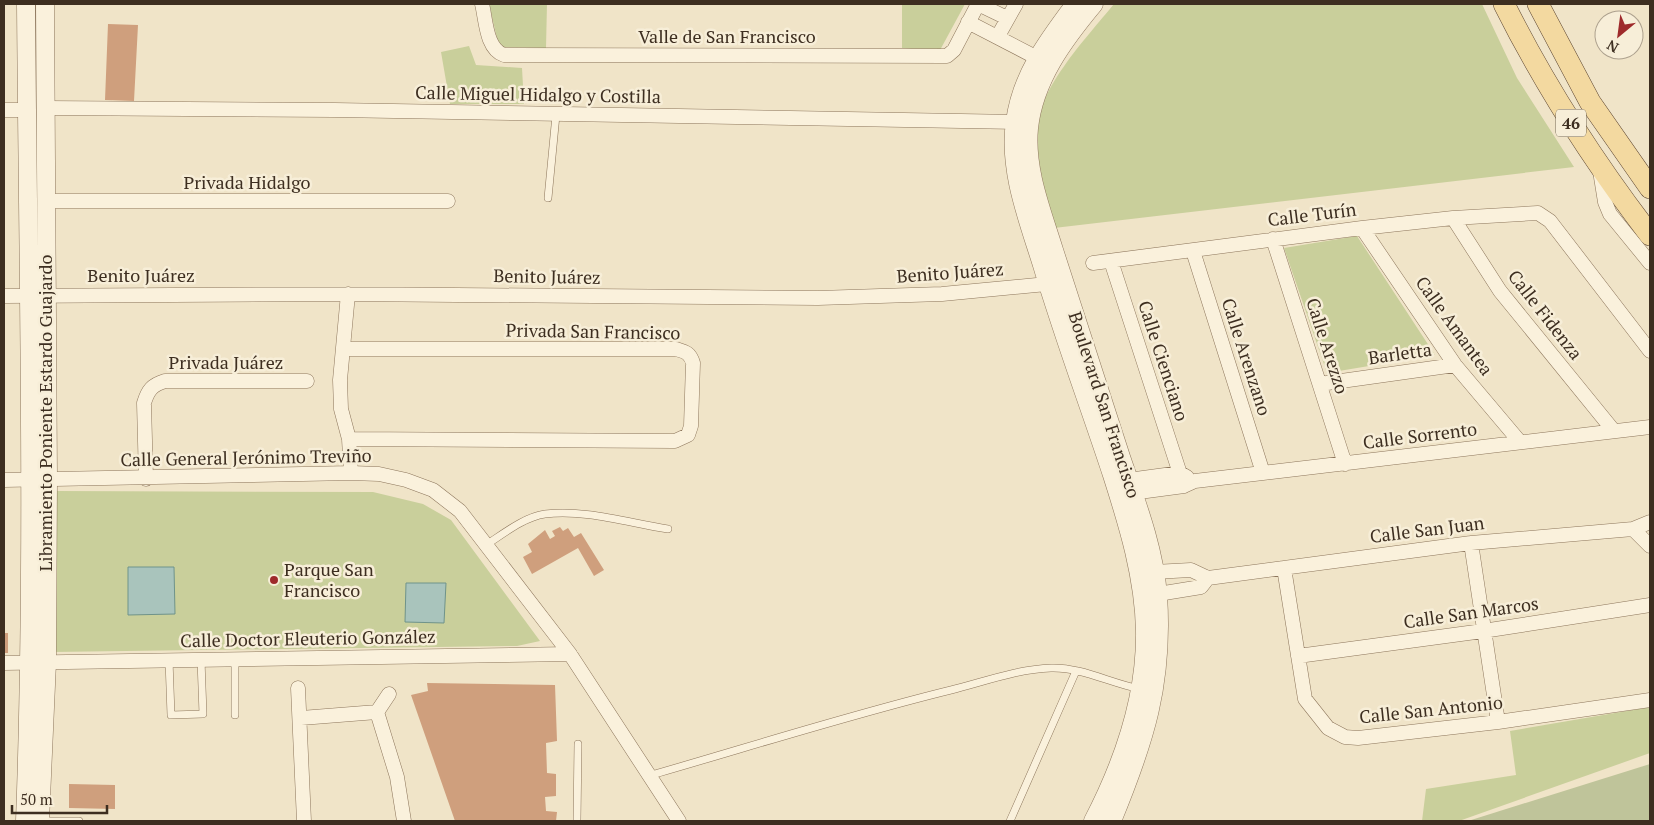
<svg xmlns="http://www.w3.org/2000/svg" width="1654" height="825" font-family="'PT Serif',serif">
	<rect width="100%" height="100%" fill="#f0e4c8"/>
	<path fill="#c9cf9b" d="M489,4H547L546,48L499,47Z
		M902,4H965L939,52L902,48Z
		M1114,4H1482L1517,78L1574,167L1054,228C1048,202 1038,175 1035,149C1028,98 1084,41 1114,4Z
		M469,46L476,65L522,68L524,104H450L441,52Z
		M1357,236L1435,355L1327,373L1284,248Z
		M55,491L373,492L423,504L451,520L540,641L517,646L52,652Z
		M1650,707V753L1459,821H1422L1426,789L1516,775L1510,731Z"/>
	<path fill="#bfc49a" d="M1650,764V821H1468Z"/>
	<path fill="#a9c4bc" stroke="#6f938a" d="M128,567H174L175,614L128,615Z
		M406,583H446L444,623L405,622Z"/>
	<path fill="#cf9f7d" d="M108,24L138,25L134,101L105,100Z
		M560,527L563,531L568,528L574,537L581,533L604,570L594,576L578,548L532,574L523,557L532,552L528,544L545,530L550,539L555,536L552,531Z
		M4,633H8V653H4Z
		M427,683L555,685L557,741L546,743L547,773L556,774V796L545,797L546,811L557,812L556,821H455L411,695L428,691Z
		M69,784L115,785V809L69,808Z"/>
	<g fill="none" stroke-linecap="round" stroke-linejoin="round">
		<g stroke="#8d765c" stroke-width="8">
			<path id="service" d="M548,198L556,115
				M486,545C503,534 524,517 545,514C585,509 629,523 668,529
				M235,659V715
				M169,660L171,715L203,714L201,660
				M648,776C749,747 849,715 951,690C983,682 1018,669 1051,668C1081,667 1110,683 1140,689
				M40,821H79
				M577,821L578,744
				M1010,821L1076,671"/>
		</g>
		<g stroke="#8d765c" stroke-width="15">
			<path id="minor" d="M482,4C486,20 486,49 504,55L947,56L954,50L978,4
				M978,4L1007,18
				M968,22L1045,62
				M998,36L1016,4
				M46,108L335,110L1025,122
				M4,110H27
				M1600,171L1605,202L1610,214L1650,263
				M45,201H448
				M1453,218L1500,291L1613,430
				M1362,228L1455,365L1520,442
				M1273,239L1345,464
				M1193,251L1263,473
				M1111,261L1184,486
				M1093,263L1362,228L1453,218L1538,213L1550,221L1650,351
				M348,294L340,380L341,409L349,439L351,473
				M4,296L348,294L818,298L942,294L1057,283
				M343,349H676C686,352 690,353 693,363L691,426L688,435L675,441L349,439
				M1320,384L1455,365
				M146,479L144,403C148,390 152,385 165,381H307
				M4,480L351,473L379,474L406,480L433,490L460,511L570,654L679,821
				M1121,481L1180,473L1187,477
				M1124,494L1184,486L1195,481L1650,427
				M1633,529L1650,546
				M1471,543L1498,722
				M1284,568L1305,699L1328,728L1345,737L1358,738L1498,722L1650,700
				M1154,572L1191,570L1208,578L1471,543L1633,529L1650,522
				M1158,594L1201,587L1208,578
				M1298,656L1483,631L1650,605
				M4,663L570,654
				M298,688L304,821
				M377,712L397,777L404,821
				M377,712L389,694
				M301,718L377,712"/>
		</g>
		<g stroke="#8d765c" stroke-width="19">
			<path id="tertiary" d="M1075,4C1048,40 1021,75 1015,122C1008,170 1028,220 1042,265C1063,336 1089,405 1112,475C1128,525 1144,577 1145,631C1146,697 1123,763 1093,821
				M1094,4C1064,40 1034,80 1029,128C1025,170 1042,211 1054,250C1076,319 1099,388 1121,457C1136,501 1154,547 1158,595C1164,683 1145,741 1112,821
				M25,821C35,549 28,276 26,4
				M40,821L47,662L48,480L45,4"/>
		</g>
		<g stroke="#5b4430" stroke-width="22">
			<path id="primary" d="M1504,4C1545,86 1594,162 1650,235
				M1538,4L1590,102L1650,188"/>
		</g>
		<use href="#service" stroke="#faf1dc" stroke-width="7"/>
		<use href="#minor" stroke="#faf1dc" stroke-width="14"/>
		<use href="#tertiary" stroke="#faf1dc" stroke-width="18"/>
		<use href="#primary" stroke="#f3d9a0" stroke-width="21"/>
	</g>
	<circle fill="#9e2a2b" stroke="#f7eed8" stroke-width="2" cx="274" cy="580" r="5"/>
	<g text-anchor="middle" stroke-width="5" stroke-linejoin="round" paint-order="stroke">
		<rect fill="#f7eed8" stroke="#756857" stroke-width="1" x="1556" y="109.5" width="30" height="27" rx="4"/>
		<g font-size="16" font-weight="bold" fill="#3d2e20">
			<text x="1571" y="129">46</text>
		</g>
		<g font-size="18" fill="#3d2e20" stroke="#f7eed8">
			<text x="727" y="43">Valle de San Francisco</text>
			<text transform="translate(538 95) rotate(1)" y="6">Calle Miguel Hidalgo y Costilla</text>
			<text x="247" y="189">Privada Hidalgo</text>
			<text transform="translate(1312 215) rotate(-7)" y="6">Calle Turín</text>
			<text transform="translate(950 273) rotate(-4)" y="6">Benito Juárez</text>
			<text x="141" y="282">Benito Juárez</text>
			<text transform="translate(547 277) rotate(1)" y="6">Benito Juárez</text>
			<text transform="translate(1545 315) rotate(52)" y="6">Calle Fidenza</text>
			<text transform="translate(1454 326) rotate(54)" y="6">Calle Amantea</text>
			<text transform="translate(593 332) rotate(1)" y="6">Privada San Francisco</text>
			<text transform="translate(1327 346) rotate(72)" y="6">Calle Arezzo</text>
			<text transform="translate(1400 354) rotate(-8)" y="6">Barletta</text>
			<text transform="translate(1246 357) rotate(72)" y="6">Calle Arenzano</text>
			<text transform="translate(1163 361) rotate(72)" y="6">Calle Cienciano</text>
			<text x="226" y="369">Privada Juárez</text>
			<text transform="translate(1104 405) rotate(72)" y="6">Boulevard San Francisco</text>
			<text transform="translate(46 413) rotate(-90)" y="6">Libramiento Poniente Estardo Guajardo</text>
			<text transform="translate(1420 436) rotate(-7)" y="6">Calle Sorrento</text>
			<text transform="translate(246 458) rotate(-1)" y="6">Calle General Jerónimo Treviño</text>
			<text transform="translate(1427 530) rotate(-7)" y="6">Calle San Juan</text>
			<text transform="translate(1471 613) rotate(-8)" y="6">Calle San Marcos</text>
			<text transform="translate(308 639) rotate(-1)" y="6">Calle Doctor Eleuterio González</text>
			<text transform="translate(1431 710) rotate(-6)" y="6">Calle San Antonio</text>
		</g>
		<g font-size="18" fill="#3d2e20" stroke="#f7eed8" text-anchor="start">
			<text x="284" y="576">Parque San<tspan x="284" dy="21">Francisco</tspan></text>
		</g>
	</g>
	<rect width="1654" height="825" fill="none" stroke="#3d2e20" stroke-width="10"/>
	<g transform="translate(1619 35) rotate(209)"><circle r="24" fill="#f7eed8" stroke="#ada18e"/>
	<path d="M0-4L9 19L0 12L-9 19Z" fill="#9e2a2b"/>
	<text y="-8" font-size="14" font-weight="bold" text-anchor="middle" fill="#3d2e20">N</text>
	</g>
	<path d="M12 805v8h95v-8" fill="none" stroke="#3d2e20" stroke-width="2.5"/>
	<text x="20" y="805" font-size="15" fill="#3d2e20" stroke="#f7eed8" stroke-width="4" paint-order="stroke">50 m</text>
</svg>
